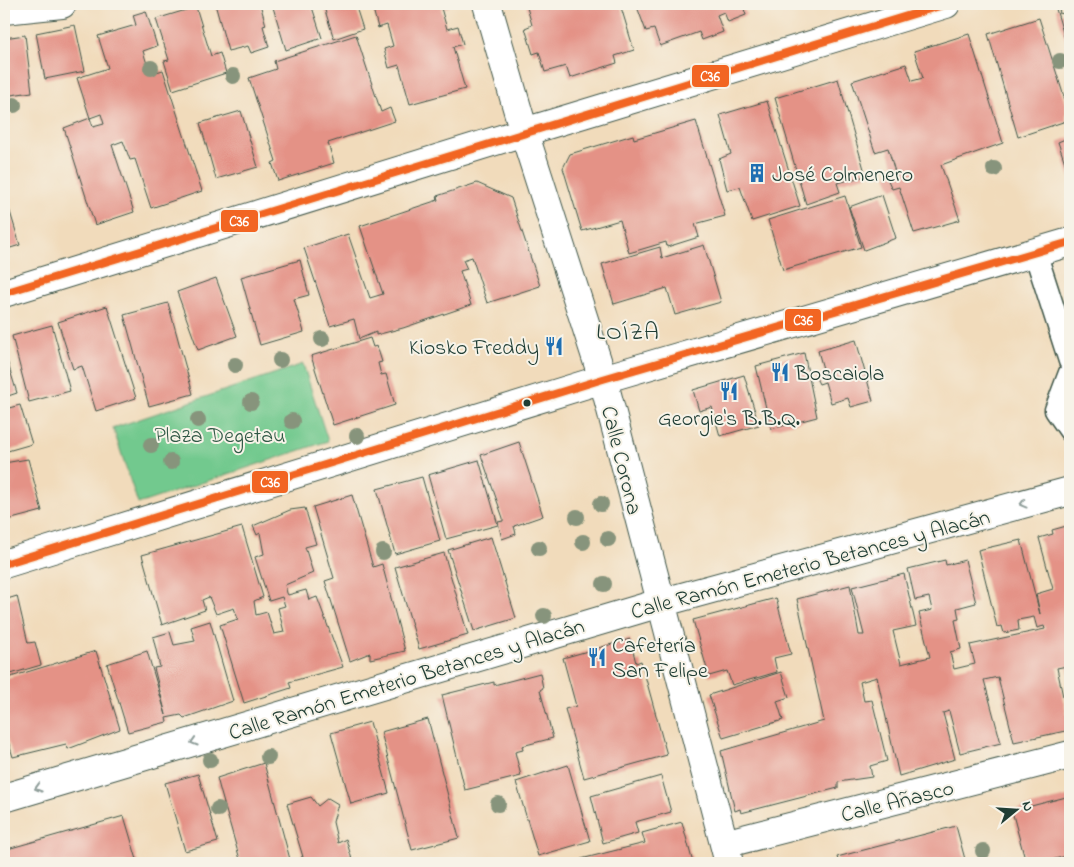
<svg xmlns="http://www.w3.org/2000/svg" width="1074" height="867" font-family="'Indie Flower',sans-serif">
	<rect width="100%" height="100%" fill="#f7f3e8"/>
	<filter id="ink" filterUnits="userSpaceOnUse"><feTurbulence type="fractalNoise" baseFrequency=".02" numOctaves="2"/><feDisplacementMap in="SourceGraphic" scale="10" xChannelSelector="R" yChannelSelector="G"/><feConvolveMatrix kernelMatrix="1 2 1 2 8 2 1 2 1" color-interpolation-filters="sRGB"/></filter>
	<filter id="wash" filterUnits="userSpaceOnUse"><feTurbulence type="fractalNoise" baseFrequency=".0096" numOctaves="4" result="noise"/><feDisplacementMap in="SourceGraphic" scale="20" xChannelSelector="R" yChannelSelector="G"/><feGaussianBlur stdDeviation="1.12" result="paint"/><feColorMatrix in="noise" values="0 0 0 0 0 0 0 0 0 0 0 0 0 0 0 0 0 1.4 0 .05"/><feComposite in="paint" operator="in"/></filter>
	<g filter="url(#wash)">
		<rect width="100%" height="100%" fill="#f1dbbb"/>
		<path fill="#72c98e" stroke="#488361" d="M303,364L328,441L138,504L113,428Z"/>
		<g id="blocks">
			<path fill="#e49286" d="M215,4H260L266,25L263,26L269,47L251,53L248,46L228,51Z
				M272,4H311L322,38L286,50Z
				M323,4H355L363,29L334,39Z
				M381,4H448L449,7L441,8L447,29L458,26L463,44L453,47L465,89L410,104L399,65L389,68L384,49L393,46L387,25L378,28L373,9L382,7Z
				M526,4H620L634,50L615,56L617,63L570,78L566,66L545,72L539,52L533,54L525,28L532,25Z
				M636,4H758L744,9L746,15L728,22L724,12L717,15L723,32L702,40L699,32L660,46L654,29L646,31Z
				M196,7L211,56L220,53L226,73L173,90L164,61L169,60L156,19Z
				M1059,8L1060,14L1070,11V56L1056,9Z
				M146,11L157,46L143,51L150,74L163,70L202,191L151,208L135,159L130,160L123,141L112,145L134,212L95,225L64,128L90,118L93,127L104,124L101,114L90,118L77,78L108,68L98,36L136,25L133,15Z
				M1039,18L1066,103V121L1018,137L988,34Z
				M75,25L85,71L45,79L36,33Z
				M969,34L1003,143L941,165L960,220L914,233L899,187L892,189L886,176L895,172L888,148L875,152L852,81L906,64L912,81L923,78L914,51Z
				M25,35L32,92L4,96V38Z
				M356,35L381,112L390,108L395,121L328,143L334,163L278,181L272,163L276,161L249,78L276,69L274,61Z
				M838,79L866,176L837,183L840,192L806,204L775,98Z
				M767,101L800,206L752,221L740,187L727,190L719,159L731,154L720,115Z
				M241,111L258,167L216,179L200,123Z
				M696,121L725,216L695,224L699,237L667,247L666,242L629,253L620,220L582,231L563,168L570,154L633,135L634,139Z
				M1070,137V178L1058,142Z
				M477,183L511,198L540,286L487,303L472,257L463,260L467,269L460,271L471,305L403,328L376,335V332L359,339L354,319L330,326L304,248L348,234L370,298L383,294L360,226L438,200L437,196Z
				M4,192L20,245L4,250Z
				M882,195L896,238L864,250L849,207Z
				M845,196L861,247L783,270L768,220Z
				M704,245L721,302L675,315L667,288L614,304L602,264L660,247L662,258Z
				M300,260L309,295L294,299L304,332L260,345L241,277Z
				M216,278L237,336L198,350L177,292Z
				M168,303L193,394L149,406L124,315Z
				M107,306L136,398L96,411L82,366L73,369L58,322Z
				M52,325L70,391L29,402L12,336Z
				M370,338L373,347L377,346L382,362L378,363L381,375L386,374L395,405L333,425L311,356Z
				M856,340L873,401L851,407L848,398L831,403L825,382L819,384L816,378L825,376L818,351Z
				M4,351L17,393L5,397L9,408L20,405L32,444L4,452Z
				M804,353L817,417L771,429L756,366Z
				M744,375L759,425L720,436L712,407L699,411L693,390Z
				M519,442L543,516L514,526L516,534L502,539L498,522L503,521V518L481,455Z
				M28,459L42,511L4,521V463Z
				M479,460L498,525L446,539L428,475Z
				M422,477L440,541L395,554L377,489Z
				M352,495L373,567L382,564L405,651L370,659V653L350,661L325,581L334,578L313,507Z
				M305,508L316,544L305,547L313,573L285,585L287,593L288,595L306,590L309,600L317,597L343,667L289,682L291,688L244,703L220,625L238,619L234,608L216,614L209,597L202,600L205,610L162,625L142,555L242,527L263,597L254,601L256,615L267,612L274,634L284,632L278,608L285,606L282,597L269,601L255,557L264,554L260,533L257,535L253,526L290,510Z
				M1070,525V677L1067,666L1057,668L1070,730L1014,742L998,677L984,680L1001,743L960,753L949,711L943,713L955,759L899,776L877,677L860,682L864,701L872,700L887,761L870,766L872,777L838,782V788L741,813L740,809L735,811L721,751L824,721L797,599L850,585L859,635H864L852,587L904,574L916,626L893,631L901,664L930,657L919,613L932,610L929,597L915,600L908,569L945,560L946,565L965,560L976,603L957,608L959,619L955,620L961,649L950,652L954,669L975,664L970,645L1045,629L1044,626L1037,628L1034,617L1018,620L1019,630L1004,633L1002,626L997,627L978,550L1021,540L1040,614L1036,594L1053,589L1039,538L1053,534L1052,530Z
				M491,537L516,618L474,631L448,550Z
				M444,553L468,635L419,649L395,567Z
				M17,596L28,643L35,642L41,665L4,676V600Z
				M776,598L791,654L774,658L777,672L732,685L727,671L709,676L693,620Z
				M210,621L233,701L184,718L181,715L166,718L167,722L128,732L107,664L147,651L166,715L154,668L160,667L153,637L170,632L174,645L195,641L191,627Z
				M630,639L636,663L641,661L667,755L584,778L565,709L576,706L563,658Z
				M96,651L120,729L68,749L66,744L13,757L4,728V679Z
				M781,672L789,697L777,701L783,720L723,738L709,695Z
				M540,673L543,688L540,690L553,738L522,746L523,750L515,752L521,776L465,790L442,695L494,682V685Z
				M428,719L459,838L412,850L381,732Z
				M370,722L389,793L351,804L331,733Z
				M264,763L291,863H241L221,793L217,778Z
				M568,765L590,841L538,856L516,782Z
				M198,774L218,842L185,851L165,783Z
				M661,776L671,812L635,822L638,833L603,843L591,796Z
				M1070,796V855L1040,863H1026L1012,811Z
				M311,797L318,806L328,798L338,804L333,822L338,843L346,839L353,863H303L301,857H303L287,804Z
				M124,816L138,863H4V850Z
				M682,822L693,863H582L581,859L645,843L642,833Z
				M956,826L966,863H839L837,857Z"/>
		</g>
	</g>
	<g filter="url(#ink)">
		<use href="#blocks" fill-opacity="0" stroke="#3e5548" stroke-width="1"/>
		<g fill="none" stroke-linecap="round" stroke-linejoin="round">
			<g stroke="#3e5548" stroke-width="25">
				<path id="service" d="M1035,252L1070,361
					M1070,373L1056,410L1070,430"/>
			</g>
			<g stroke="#3e5548" stroke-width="30">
				<path id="minor" d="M487,4L524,132L603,379L729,863
					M4,10L62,4
					M4,293L524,132L946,4
					M4,564L603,379L1070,242
					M4,798L660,603L1070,491
					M724,844L1070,755"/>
			</g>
			<use href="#service" stroke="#fff" stroke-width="22"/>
			<use href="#minor" stroke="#fff" stroke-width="28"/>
			<g stroke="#f7f3e8" stroke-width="11">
				<path id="bus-1" d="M4,293L946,4
					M4,564L603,379L1070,242"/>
			</g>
			<use href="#bus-1" stroke="#f26522" stroke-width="8"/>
		</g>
		<g fill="#87947b">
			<circle cx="1060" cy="61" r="8"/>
			<circle cx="151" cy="68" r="8"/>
			<circle cx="233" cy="76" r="8"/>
			<circle cx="14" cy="105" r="8"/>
			<circle cx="994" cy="169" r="8"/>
			<circle cx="322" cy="339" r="8"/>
			<circle cx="280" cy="360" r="8"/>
			<circle cx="235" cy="365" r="8"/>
			<circle cx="251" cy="402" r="8"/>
			<circle cx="198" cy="420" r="8"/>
			<circle cx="292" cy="421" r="8"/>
			<circle cx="357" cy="436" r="8"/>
			<circle cx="151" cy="445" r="8"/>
			<circle cx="171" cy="462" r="8"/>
			<circle cx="601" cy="504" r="8"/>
			<circle cx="577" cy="517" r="8"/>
			<circle cx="608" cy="539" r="8"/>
			<circle cx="583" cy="542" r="8"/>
			<circle cx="539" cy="548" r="8"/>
			<circle cx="383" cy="552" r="8"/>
			<circle cx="604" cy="584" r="8"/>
			<circle cx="544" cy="616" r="8"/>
			<circle cx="268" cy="757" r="8"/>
			<circle cx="210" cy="760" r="8"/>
			<circle cx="498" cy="804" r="8"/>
			<circle cx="218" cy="809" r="8"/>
			<circle cx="983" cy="851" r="8"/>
		</g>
		<defs><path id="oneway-chevron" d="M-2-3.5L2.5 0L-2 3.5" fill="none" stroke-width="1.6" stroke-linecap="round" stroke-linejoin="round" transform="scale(1.25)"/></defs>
		<g stroke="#8f9e9a">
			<use href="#oneway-chevron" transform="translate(1023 504) rotate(165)"/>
			<use href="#oneway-chevron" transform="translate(194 742) rotate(163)"/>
			<use href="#oneway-chevron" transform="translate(38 788) rotate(163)"/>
		</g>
	</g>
	<defs>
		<g id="building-bare" transform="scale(1.5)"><path d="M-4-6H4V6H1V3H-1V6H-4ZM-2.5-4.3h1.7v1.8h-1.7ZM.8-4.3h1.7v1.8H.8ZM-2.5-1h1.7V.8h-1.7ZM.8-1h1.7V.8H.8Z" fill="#1f6fb2" stroke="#f7f3e8" stroke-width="2.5" paint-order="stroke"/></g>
		<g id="restaurant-bare" transform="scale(1.5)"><path d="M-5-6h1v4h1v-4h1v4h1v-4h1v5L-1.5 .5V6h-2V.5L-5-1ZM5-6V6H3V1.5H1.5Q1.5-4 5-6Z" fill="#1f6fb2" stroke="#f7f3e8" stroke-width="2.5" paint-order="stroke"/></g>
	</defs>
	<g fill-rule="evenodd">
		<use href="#building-bare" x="757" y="173"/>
		<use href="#restaurant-bare" x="554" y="346"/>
		<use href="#restaurant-bare" x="780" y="372"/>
		<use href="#restaurant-bare" x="729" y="391"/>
		<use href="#restaurant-bare" x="597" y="657"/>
	</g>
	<circle fill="#1f3d34" stroke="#f7f3e8" stroke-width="2" cx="527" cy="403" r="4.5"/>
	<g text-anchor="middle" stroke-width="4" stroke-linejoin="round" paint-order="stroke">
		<g font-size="22" fill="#1f3d34" stroke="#f7f3e8" text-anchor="start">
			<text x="772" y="181">José Colmenero</text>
			<text x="539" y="354" text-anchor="end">Kiosko Freddy</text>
			<text x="795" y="380">Boscaiola</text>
			<text x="729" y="425" text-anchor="middle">Georgie's B.B.Q.</text>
			<text x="612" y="652">Cafetería<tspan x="612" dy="25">San Felipe</tspan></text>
		</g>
		<g font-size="22" fill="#305946" stroke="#f7f3e8">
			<text x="220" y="442">Plaza Degetau</text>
		</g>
		<g font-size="22" fill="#1f3d34" stroke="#f7f3e8">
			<text transform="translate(623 460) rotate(76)" y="8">Calle Corona</text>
			<text transform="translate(810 563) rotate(-15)" y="8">Calle Ramón Emeterio Betances y Alacán</text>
			<text transform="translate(406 678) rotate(-17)" y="8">Calle Ramón Emeterio Betances y Alacán</text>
			<text transform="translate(897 800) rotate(-14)" y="8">Calle Añasco</text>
		</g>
		<g font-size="24" letter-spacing="1" fill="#1f3d34" stroke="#f7f3e8">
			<text x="628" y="339">LOÍZA</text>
		</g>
	</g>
	<g stroke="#f7f3e8" stroke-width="2">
		<rect x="691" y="64" width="39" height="24" rx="5" fill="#f26522"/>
		<rect x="220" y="209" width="39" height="24" rx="5" fill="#f26522"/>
		<rect x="784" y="308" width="38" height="24" rx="5" fill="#f26522"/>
		<rect x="251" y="470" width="38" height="24" rx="5" fill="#f26522"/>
	</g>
	<g font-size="14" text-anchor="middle" font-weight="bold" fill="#fff">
		<text x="710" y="81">C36</text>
		<text x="239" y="226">C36</text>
		<text x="803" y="325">C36</text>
		<text x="270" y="487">C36</text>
	</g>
	<rect width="1074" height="867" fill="none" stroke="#f7f3e8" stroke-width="20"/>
	<g transform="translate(1016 810) rotate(72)" stroke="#f7f3e8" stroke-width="4" paint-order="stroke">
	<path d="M0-4L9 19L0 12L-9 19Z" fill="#1f3d34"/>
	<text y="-8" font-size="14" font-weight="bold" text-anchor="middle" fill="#1f3d34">N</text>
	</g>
</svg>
